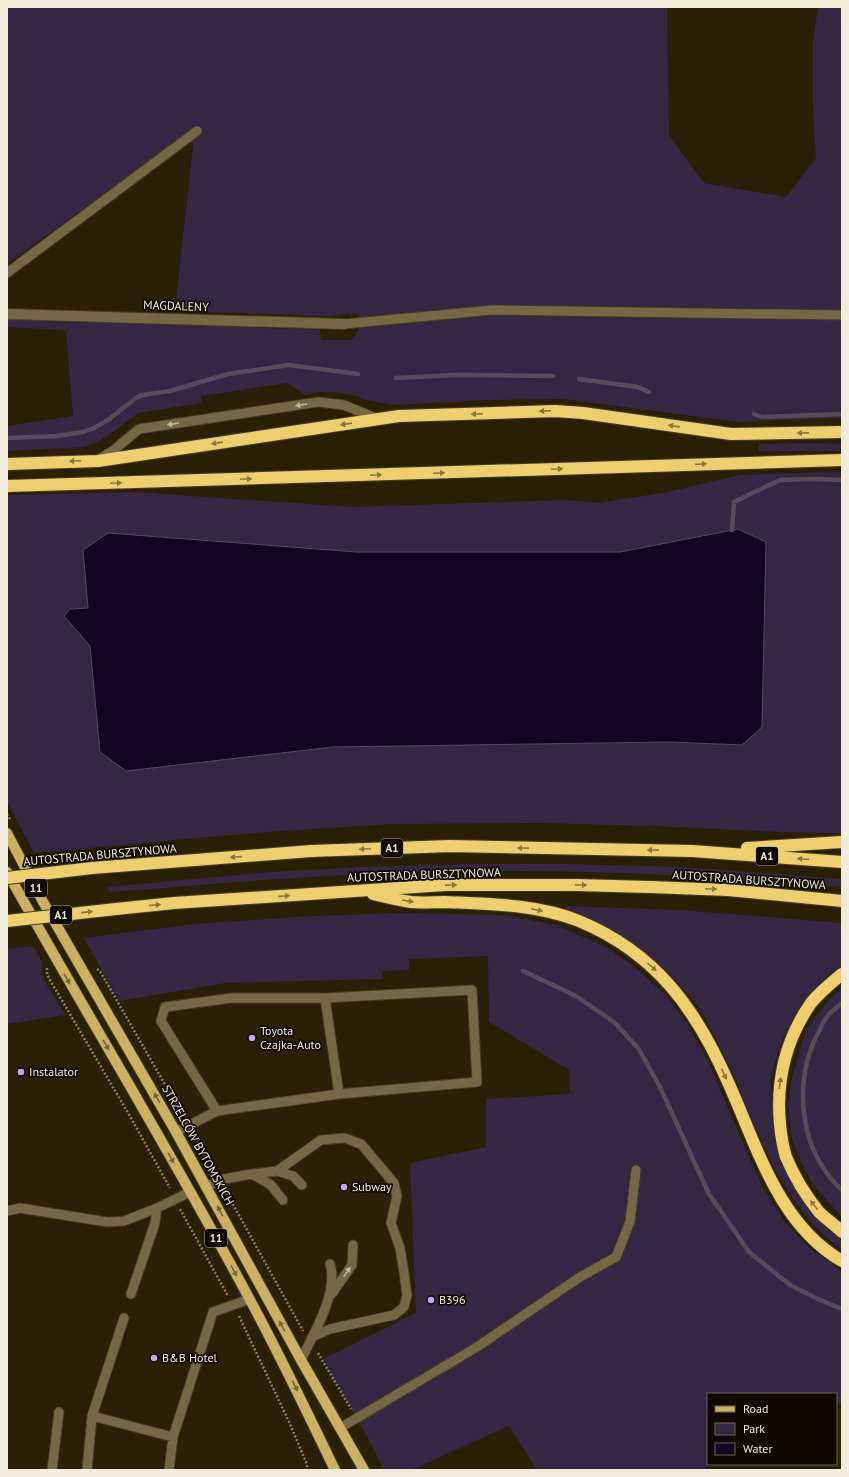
<svg xmlns="http://www.w3.org/2000/svg" width="849" height="1477" font-family="'PT Sans',sans-serif">
	<rect width="100%" height="100%" fill="#292006"/>
	<path fill="#352743" fill-rule="evenodd" d="M7,7H667L669,135L704,183L786,197L816,158L813,108V41L818,7H842V418L739,422L563,399L490,400L392,405L361,399L360,397C342,393 324,389 305,395L287,383L201,396V403L138,413L109,435L97,442L84,447L7,451V426L73,416L66,330L7,327V320L84,321L320,330L321,340H352L359,328L358,314L328,316L175,311L193,146L192,138L203,132L198,125L7,264Z
		M816,443L842,444V451H759V444Z
		M837,472L842,473V833L780,832L653,826L539,823L392,824L265,832L34,853L7,801V495L134,492L352,507L565,500L598,503L668,492L740,475ZM738,529L742,745L669,742L333,747L126,771L100,752L90,646L64,616L70,609L88,608L108,533L356,552H620Z
		M472,864H569L680,867L842,879V887C721,876 599,870 478,871C355,872 232,882 110,892L107,887L271,872L363,867Z
		M566,906L679,910L842,923V965C806,989 780,1032 772,1075C770,1083 772,1093 772,1102C773,1110 772,1119 773,1126C780,1171 805,1214 842,1240V1249C769,1199 752,1102 711,1029C706,1021 703,1012 697,1005C693,999 687,993 681,987C646,948 613,930 564,909Z
		M400,913L505,915L559,926L608,948L637,969L666,995L688,1025L706,1057L761,1184L784,1221L809,1248L842,1271V1402L836,1405V1394H708V1464L704,1470H537L509,1426L411,1470H384L364,1431L323,1359L416,1313L410,1163L486,1147V1099L570,1094L569,1070L489,1022L488,956L409,959V970L382,971L383,979L225,983L119,1001L84,938L194,924L313,916Z
		M33,946L42,962L43,978L65,1015L7,1024V949Z
		M842,987V1217L813,1185L801,1162L791,1136L788,1104L792,1078L806,1029L828,1001Z"/>
	<path fill="#140421" stroke="#574a59" d="M738,529L766,542L762,727L742,745L669,742L333,747L126,771L100,752L90,646L64,616L70,609L88,608L83,550L108,533L356,552H620Z"/>
	<g fill="none" stroke-linecap="round" stroke-linejoin="round">
		<path stroke="#574a59" stroke-width="4.5" d="M396,378L455,375L553,376
			M579,379L638,387L649,392
			M754,414L762,417L842,414
			M7,438L56,436L83,432L94,428L108,420L136,398L142,395L170,391L228,374L289,365L358,374
			M732,530L734,502L780,480L812,479L842,480
			M523,971L576,996L614,1022L638,1048L659,1085L709,1194L749,1252L790,1285L820,1300L842,1309
			M842,1003C837,1008 830,1012 826,1018C823,1022 821,1027 819,1031C792,1082 799,1151 842,1190"/>
		<g stroke="#453d24" stroke-width="11">
			<path id="lane" d="M7,273L197,131
				M344,324L492,310L842,315
				M98,460L115,449L139,429L318,402L344,405L378,419
				M217,1111L339,1094L325,998L472,990L477,1082L339,1094
				M176,1132L217,1111L161,1021L165,1007L232,998H325
				M277,1171L321,1140L344,1138L361,1144L394,1183L397,1196L391,1223L400,1248L404,1273L407,1295L404,1307L394,1315L330,1329L312,1337
				M252,1174L277,1171L293,1176L302,1185
				M207,1186L224,1179L252,1174L271,1185L283,1200
				M7,1211L20,1208L107,1222L124,1221L157,1208L190,1192
				M131,1294L155,1223L157,1208
				M331,1295L352,1265L353,1245
				M124,1318L92,1416L173,1437
				M301,1360C313,1335 339,1292 330,1264
				M340,1428L477,1347L580,1277L616,1257L630,1222L636,1170
				M52,1470L59,1412
				M87,1470L92,1416
				M169,1470L173,1437L213,1312L250,1299"/>
		</g>
		<g stroke="#453d24" stroke-width="12">
			<path id="street" d="M7,314L344,324"/>
		</g>
		<g stroke="#453d24" stroke-width="12">
			<path id="primary" d="M7,833L42,900L176,1132L301,1360L364,1470
				M7,872C87,1015 172,1154 249,1298C280,1355 307,1412 335,1470"/>
		</g>
		<g stroke="#453d24" stroke-width="14">
			<path id="highway" d="M7,464L98,461L399,416L555,411L583,413L731,434L842,432
				M7,486L842,460
				M747,848L842,842
				M92,868L311,851L450,846L692,851L842,862
				M373,894C385,897 398,900 411,902C422,903 433,902 444,902C489,904 537,904 579,921C656,953 696,1009 728,1082C757,1146 778,1224 842,1261
				M116,909L174,903L445,885H577L650,887L728,890L842,901
				M842,974C831,983 820,992 811,1003C786,1039 776,1081 780,1124C781,1135 783,1147 786,1157C794,1176 806,1196 819,1212C826,1219 835,1225 842,1232"/>
		</g>
		<path stroke="#877f6a" stroke-width="2.5" stroke-dasharray="2 2" stroke-linecap="butt" d="M7,814L11,821
			M47,968V974L50,980L131,1118L170,1188
			M97,969L100,971L183,1116
			M195,1136L215,1172
			M225,1190L303,1331
			M180,1209L228,1296
			M239,1316L290,1424L306,1462L308,1470
			M318,1353L351,1409"/>
		<use href="#lane" stroke="#756945" stroke-width="9"/>
		<use href="#street" stroke="#756945" stroke-width="10"/>
		<use href="#primary" stroke="#ccb163" stroke-width="10"/>
		<use href="#highway" stroke="#eece6e" stroke-width="12"/>
		<g stroke="#453d24" stroke-width="14" stroke-linecap="butt">
			<path id="highway-bridge" d="M7,878L92,868
				M7,921L116,909"/>
		</g>
		<use href="#highway-bridge" stroke="#eece6e" stroke-width="12"/>
	</g>
	<defs><path id="oneway-solid" d="M-6-.8H1V-3.2L6.5 0L1 3.2V.8H-6Z"/></defs>
	<g fill="#c0b8a0">
		<use href="#oneway-solid" transform="translate(301 405) rotate(171)"/>
		<use href="#oneway-solid" transform="translate(173 424) rotate(171)"/>
		<use href="#oneway-solid" transform="translate(347 1272) rotate(-55)"/>
	</g>
	<g fill="#89763d">
		<use href="#oneway-solid" transform="translate(545 411) rotate(178)"/>
		<use href="#oneway-solid" transform="translate(477 414) rotate(178)"/>
		<use href="#oneway-solid" transform="translate(346 424) rotate(172)"/>
		<use href="#oneway-solid" transform="translate(674 426) rotate(-172)"/>
		<use href="#oneway-solid" transform="translate(803 433) rotate(179)"/>
		<use href="#oneway-solid" transform="translate(217 443) rotate(172)"/>
		<use href="#oneway-solid" transform="translate(75 461) rotate(178)"/>
		<use href="#oneway-solid" transform="translate(701 464) rotate(-2)"/>
		<use href="#oneway-solid" transform="translate(557 469) rotate(-2)"/>
		<use href="#oneway-solid" transform="translate(439 473) rotate(-2)"/>
		<use href="#oneway-solid" transform="translate(376 475) rotate(-2)"/>
		<use href="#oneway-solid" transform="translate(246 479) rotate(-2)"/>
		<use href="#oneway-solid" transform="translate(116 483) rotate(-2)"/>
		<use href="#oneway-solid" transform="translate(523 848) rotate(-179)"/>
		<use href="#oneway-solid" transform="translate(365 849) rotate(178)"/>
		<use href="#oneway-solid" transform="translate(653 850) rotate(-179)"/>
		<use href="#oneway-solid" transform="translate(236 857) rotate(176)"/>
		<use href="#oneway-solid" transform="translate(803 859) rotate(-176)"/>
		<use href="#oneway-solid" transform="translate(451 885) rotate(-1)"/>
		<use href="#oneway-solid" transform="translate(581 885) rotate(1)"/>
		<use href="#oneway-solid" transform="translate(711 889) rotate(3)"/>
		<use href="#oneway-solid" transform="translate(284 896) rotate(-4)"/>
		<use href="#oneway-solid" transform="translate(408 901) rotate(9)"/>
		<use href="#oneway-solid" transform="translate(155 905) rotate(-5)"/>
		<use href="#oneway-solid" transform="translate(537 910) rotate(12)"/>
		<use href="#oneway-solid" transform="translate(87 912) rotate(-6)"/>
		<use href="#oneway-solid" transform="translate(652 967) rotate(42)"/>
		<use href="#oneway-solid" transform="translate(724 1074) rotate(65)"/>
		<use href="#oneway-solid" transform="translate(780 1083) rotate(-84)"/>
		<use href="#oneway-solid" transform="translate(814 1205) rotate(-128)"/>
	</g>
	<g fill="#766637">
		<use href="#oneway-solid" transform="translate(67 979) rotate(60)"/>
		<use href="#oneway-solid" transform="translate(106 1045) rotate(60)"/>
		<use href="#oneway-solid" transform="translate(157 1098) rotate(-120)"/>
		<use href="#oneway-solid" transform="translate(171 1158) rotate(60)"/>
		<use href="#oneway-solid" transform="translate(220 1211) rotate(-118)"/>
		<use href="#oneway-solid" transform="translate(234 1271) rotate(61)"/>
		<use href="#oneway-solid" transform="translate(282 1326) rotate(-118)"/>
		<use href="#oneway-solid" transform="translate(295 1386) rotate(64)"/>
	</g>
	<g fill="#c8a5ee" stroke="#0e0a02" stroke-width="1.5">
		<circle cx="252" cy="1038" r="4"/>
		<circle cx="21" cy="1072" r="4"/>
		<circle cx="344" cy="1187" r="4"/>
		<circle cx="431" cy="1300" r="4"/>
		<circle cx="154" cy="1358" r="4"/>
	</g>
	<g text-anchor="middle" stroke-width="3.5" stroke-linejoin="round" paint-order="stroke">
		<g fill="#0e0a02" stroke="#aea89b" stroke-width="1">
			<rect x="381" y="839" width="22" height="18" rx="3"/>
			<rect x="756" y="847" width="22" height="18" rx="3"/>
			<rect x="25" y="879" width="22" height="18" rx="3"/>
			<rect x="50" y="906" width="22" height="18" rx="3"/>
			<rect x="205" y="1229" width="22" height="18" rx="3"/>
		</g>
		<g font-size="11" font-weight="bold" fill="#f2ecdd">
			<text x="392" y="852">A1</text>
			<text x="767" y="860">A1</text>
			<text x="36" y="892">11</text>
			<text x="61" y="919">A1</text>
			<text x="216" y="1242">11</text>
		</g>
		<g font-size="12" fill="#f2ecdd" stroke="#0e0a02">
			<text transform="translate(176 306) rotate(2)" y="4">MAGDALENY</text>
			<text transform="translate(100 855) rotate(-5)" y="4">AUTOSTRADA BURSZTYNOWA</text>
			<text transform="translate(424 875) rotate(-2)" y="4">AUTOSTRADA BURSZTYNOWA</text>
			<text transform="translate(749 880) rotate(4)" y="4">AUTOSTRADA BURSZTYNOWA</text>
			<text transform="translate(198 1145) rotate(61)" y="4">STRZELCÓW BYTOMSKICH</text>
		</g>
		<g font-size="12" fill="#f2ecdd" stroke="#0e0a02" text-anchor="start">
			<text x="260" y="1035">Toyota<tspan x="260" dy="14">Czajka-Auto</tspan></text>
			<text x="29" y="1076">Instalator</text>
			<text x="352" y="1191">Subway</text>
			<text x="439" y="1304">B396</text>
			<text x="162" y="1362">B&amp;B Hotel</text>
		</g>
	</g>
	<rect width="849" height="1477" fill="none" stroke="#f2ecdd" stroke-width="16"/>
	<rect x="707" y="1393" width="130" height="72" fill="#0e0a02" stroke="#69645a"/>
	<rect x="715" y="1406" width="20" height="6" fill="#ccb163" stroke="#69645a"/>
	<text x="743" y="1413" font-size="12" fill="#f2ecdd">Road</text>
	<rect x="715" y="1423" width="20" height="12" fill="#352743" stroke="#69645a"/>
	<text x="743" y="1433" font-size="12" fill="#f2ecdd">Park</text>
	<rect x="715" y="1443" width="20" height="12" fill="#140421" stroke="#69645a"/>
	<text x="743" y="1453" font-size="12" fill="#f2ecdd">Water</text>
</svg>
